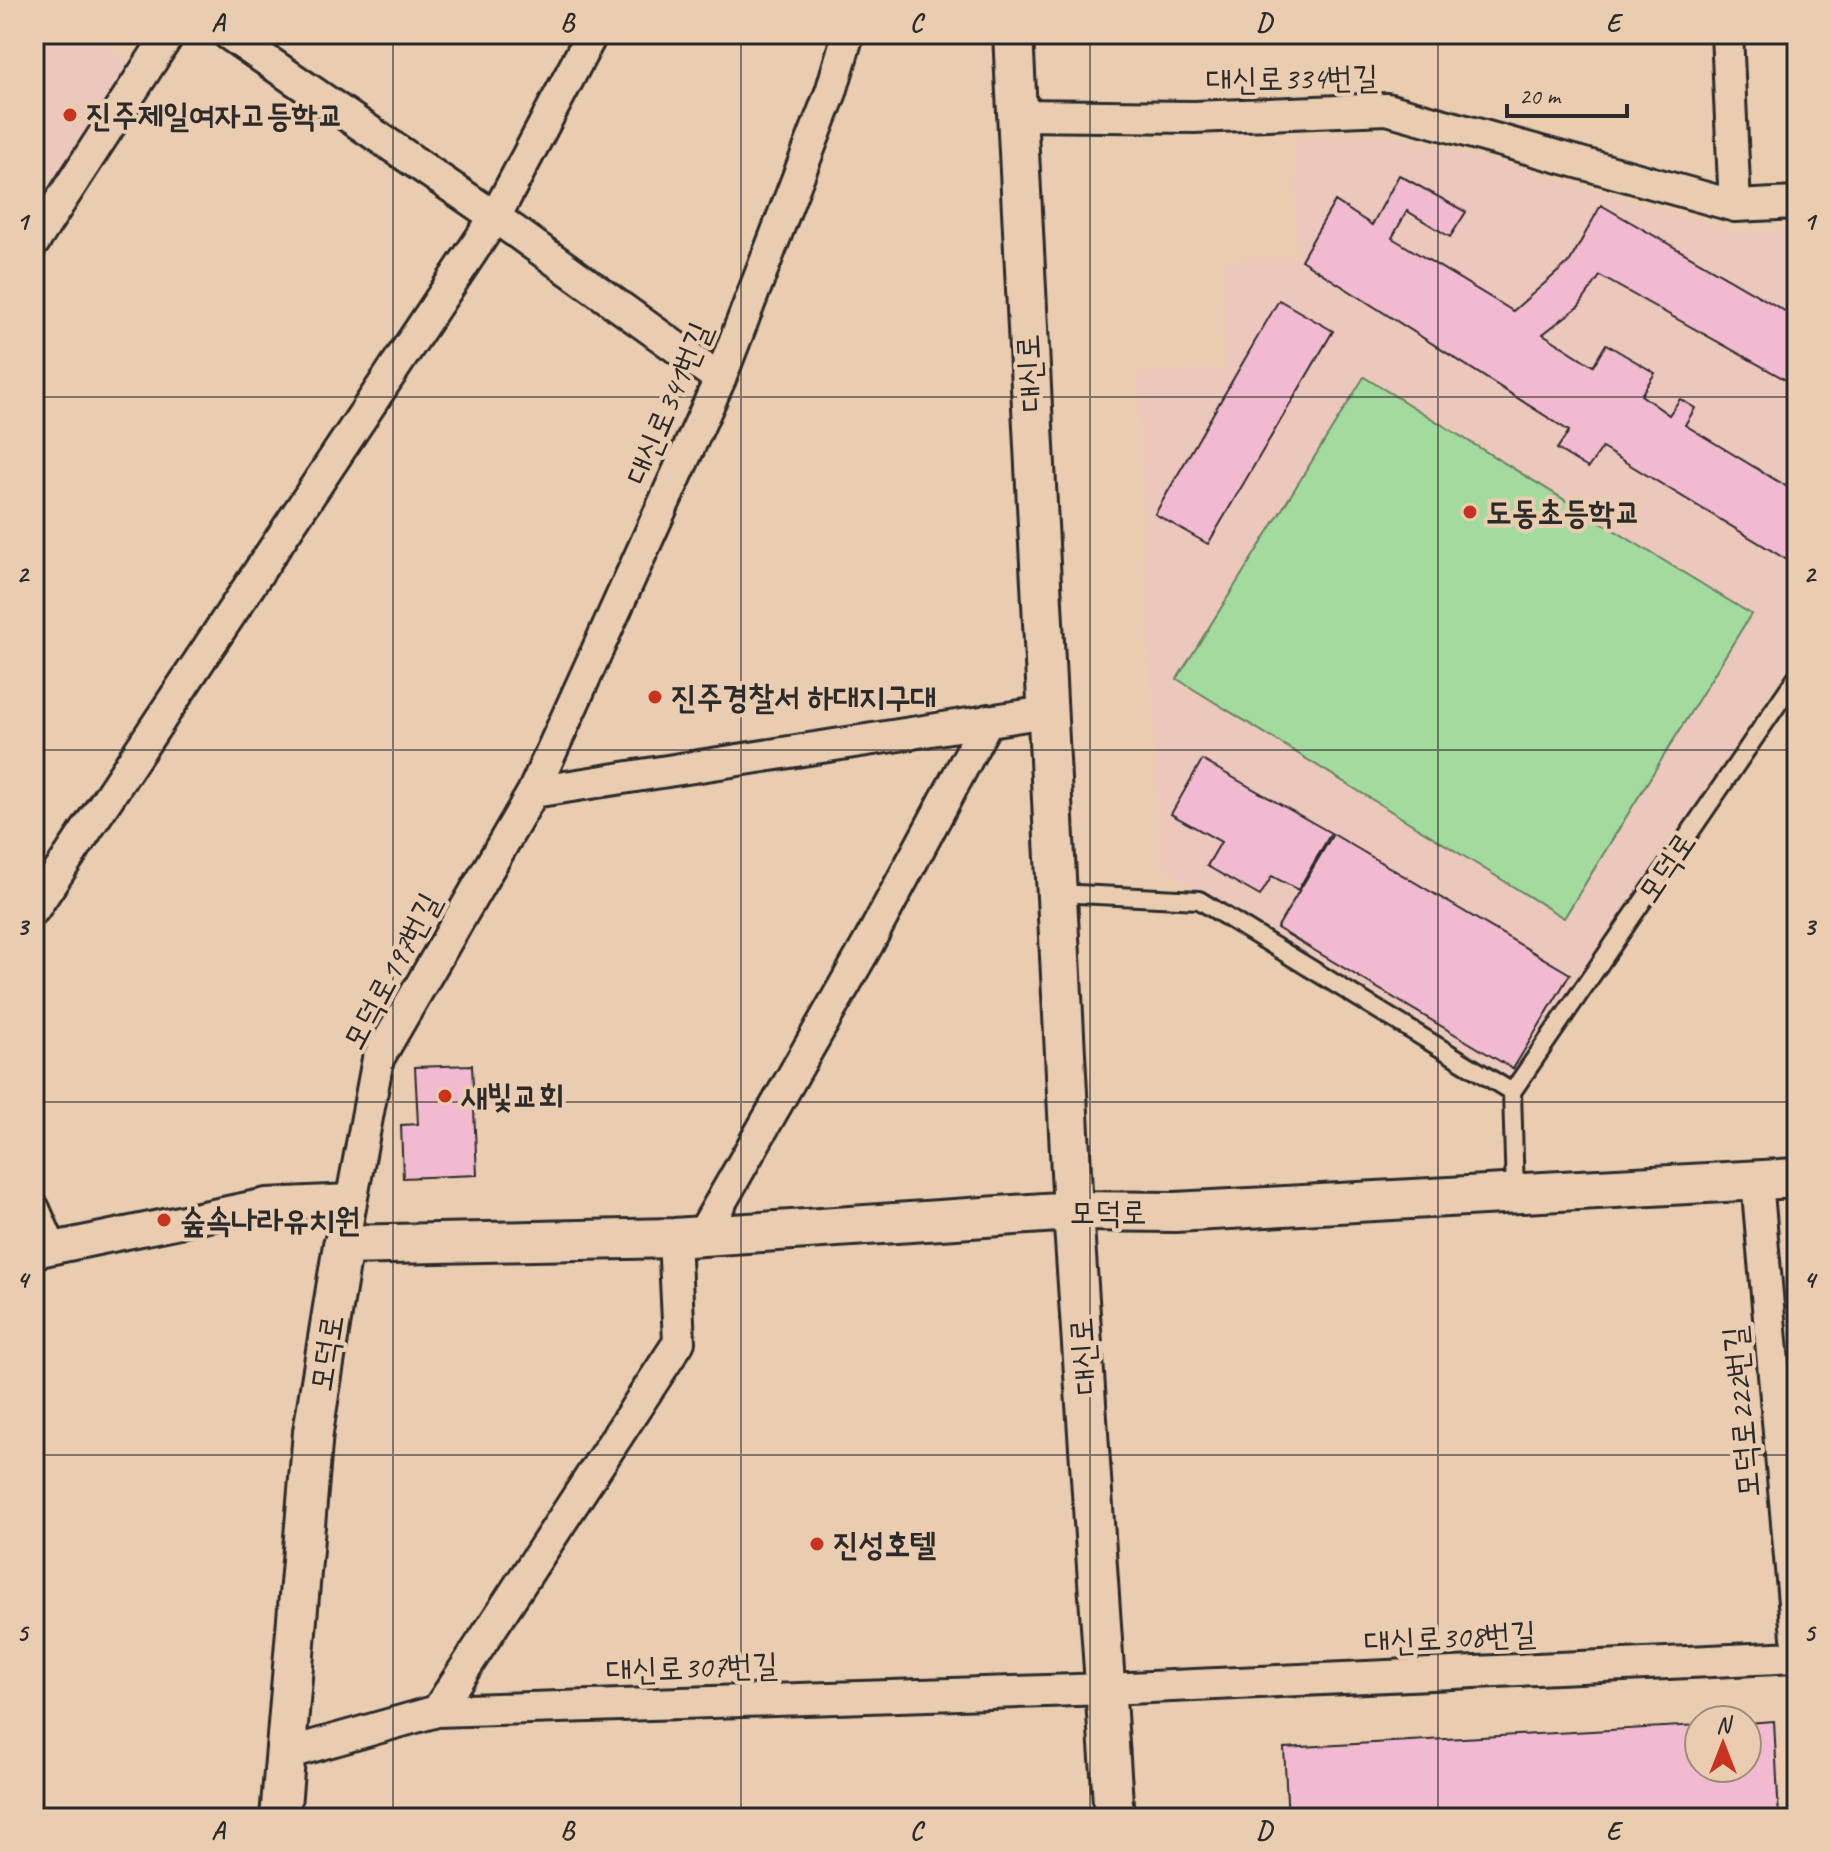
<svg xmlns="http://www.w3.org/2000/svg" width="1831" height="1852" font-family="Caveat,'Poor Story',sans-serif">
	<rect width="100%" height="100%" fill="#eacdb1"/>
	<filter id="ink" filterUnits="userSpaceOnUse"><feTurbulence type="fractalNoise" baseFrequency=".0125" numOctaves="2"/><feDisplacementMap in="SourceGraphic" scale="16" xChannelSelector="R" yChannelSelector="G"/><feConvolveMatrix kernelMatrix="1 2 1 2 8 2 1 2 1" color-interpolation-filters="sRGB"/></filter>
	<g filter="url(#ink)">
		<path fill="#ecc7bb" d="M34,34H90L130,65L68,191L34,165Z
			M1392,135L1527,170L1736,231L1797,228V651L1513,1079L1160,867L1137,373L1226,368L1223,260L1297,257L1294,138Z"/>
		<path fill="#a3da9e" stroke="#678264" stroke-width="2" d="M1364,377L1751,614L1564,918L1177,679Z"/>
		<path fill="#f1bad1" stroke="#2b2b2b" stroke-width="2" d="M1399,175L1466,212L1450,237L1407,211L1392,238L1513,311L1570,261L1601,205L1797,318V386L1600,276L1579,306L1543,334L1593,366L1606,344L1655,373L1641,395L1669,415L1680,399L1695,408L1685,425L1797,493V566L1602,448L1588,468L1557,449L1569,431L1301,260L1335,201L1372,225Z
			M1279,300L1333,331L1208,544L1155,514Z
			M1202,760L1331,833L1298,890L1272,876L1260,896L1207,866L1221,842L1171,814Z
			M1333,834L1570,974L1513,1069L1277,928Z
			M472,1065L477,1175L403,1178L401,1125L418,1124L415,1067Z
			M1774,1721L1779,1818H1288L1284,1748L1699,1725V1768H1747V1723Z"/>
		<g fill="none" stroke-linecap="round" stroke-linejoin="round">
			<g stroke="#2b2b2b" stroke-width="22">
				<path id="service" d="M1057,893L1199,900L1512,1092
					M1515,1193L1512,1092L1797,676"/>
			</g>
			<g stroke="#2b2b2b" stroke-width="36">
				<path id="minor" d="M228,34L495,217L720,379
					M1727,34L1735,206
					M1016,115L1194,117L1387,109L1735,206L1797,203
					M34,242L169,34
					M533,792L1046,712
					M34,909L495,217L592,34
					M1757,1181L1797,1637
					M34,1209L51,1248
					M702,1235L869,942L988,720
					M343,1245L378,1059L533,792L720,379L831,92L848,34
					M34,1252L267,1204L350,1200
					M437,1711L679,1342L674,1238
					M285,1754L437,1711L1107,1689L1797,1657"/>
			</g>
			<g stroke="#2b2b2b" stroke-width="44">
				<path id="tertiary" d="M1013,34L1073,1211L1114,1818
					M280,1818L313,1432L343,1245L674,1238L1073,1211L1175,1212L1797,1178"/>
			</g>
			<use href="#service" stroke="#eacdb1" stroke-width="16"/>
			<use href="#minor" stroke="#eacdb1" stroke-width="30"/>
			<use href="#tertiary" stroke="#eacdb1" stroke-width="38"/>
		</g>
	</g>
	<path fill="none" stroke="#2b2b2b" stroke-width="2" stroke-opacity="0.55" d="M393,34V1818M741,34V1818M1090,34V1818M1438,34V1818M34,397H1797M34,750H1797M34,1102H1797M34,1455H1797"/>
	<g fill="#c8321e" stroke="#eacdb1" stroke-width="3">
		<circle cx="70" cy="115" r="8"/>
		<circle cx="1470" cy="512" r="8"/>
		<circle cx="655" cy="697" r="8"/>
		<circle cx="445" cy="1096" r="8"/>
		<circle cx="164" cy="1220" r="8"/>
		<circle cx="817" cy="1544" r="8"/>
	</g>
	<g text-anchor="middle" stroke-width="8" stroke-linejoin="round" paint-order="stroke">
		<g font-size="32" fill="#2b2b2b" stroke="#eacdb1">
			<text transform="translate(1292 78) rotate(-1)" y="11">대신로334번길</text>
			<text transform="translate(1029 373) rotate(-93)" y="11">대신로</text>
			<text transform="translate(668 403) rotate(-67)" y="11">대신로341번길</text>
			<text transform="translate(1666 867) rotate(-56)" y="11">모덕로</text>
			<text transform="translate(391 971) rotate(-62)" y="11">모덕로197번길</text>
			<text x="1108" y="1223">모덕로</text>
			<text transform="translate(326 1353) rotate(-81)" y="11">모덕로</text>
			<text transform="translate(1083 1356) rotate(-94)" y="11">대신로</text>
			<text transform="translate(1741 1412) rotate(-95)" y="11">모덕로222번길</text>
			<text transform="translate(1450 1637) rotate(-3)" y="11">대신로308번길</text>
			<text transform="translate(692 1667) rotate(-2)" y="11">대신로307번길</text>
		</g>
		<g font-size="32" font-weight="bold" fill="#2b2b2b" stroke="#eacdb1" text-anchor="start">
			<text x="86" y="126">진주제일여자고등학교</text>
			<text x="1486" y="523">도동초등학교</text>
			<text x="671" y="708">진주경찰서 하대지구대</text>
			<text x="461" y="1107">새빛교회</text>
			<text x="180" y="1231">숲속나라유치원</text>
			<text x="833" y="1555">진성호텔</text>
		</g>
	</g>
	<rect width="1831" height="1852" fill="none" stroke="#eacdb1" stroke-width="88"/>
	<g transform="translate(1723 1744)"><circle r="38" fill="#eacdb1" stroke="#9e8c7b" stroke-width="2"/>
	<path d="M0-6L14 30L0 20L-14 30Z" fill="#c8321e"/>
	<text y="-12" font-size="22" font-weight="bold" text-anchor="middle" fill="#2b2b2b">N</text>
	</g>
	<path d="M1507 104v12h120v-12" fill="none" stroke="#2b2b2b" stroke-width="4"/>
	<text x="1519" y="104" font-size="24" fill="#2b2b2b" stroke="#eacdb1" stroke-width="6" paint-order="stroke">20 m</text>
	<rect x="44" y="44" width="1743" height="1764" fill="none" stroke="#2b2b2b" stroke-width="3"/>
	<g font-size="26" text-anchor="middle" font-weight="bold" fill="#2b2b2b">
		<text x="218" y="31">A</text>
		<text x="567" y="31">B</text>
		<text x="916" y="31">C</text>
		<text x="1264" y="31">D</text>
		<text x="1613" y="31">E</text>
		<text x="22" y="230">1</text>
		<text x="1809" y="230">1</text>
		<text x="22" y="582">2</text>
		<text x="1809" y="582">2</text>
		<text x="22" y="935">3</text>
		<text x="1809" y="935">3</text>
		<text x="22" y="1288">4</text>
		<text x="1809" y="1288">4</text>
		<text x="22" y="1641">5</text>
		<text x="1809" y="1641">5</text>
		<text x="218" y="1839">A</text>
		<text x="567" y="1839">B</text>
		<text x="916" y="1839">C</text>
		<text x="1264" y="1839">D</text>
		<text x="1613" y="1839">E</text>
	</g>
</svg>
